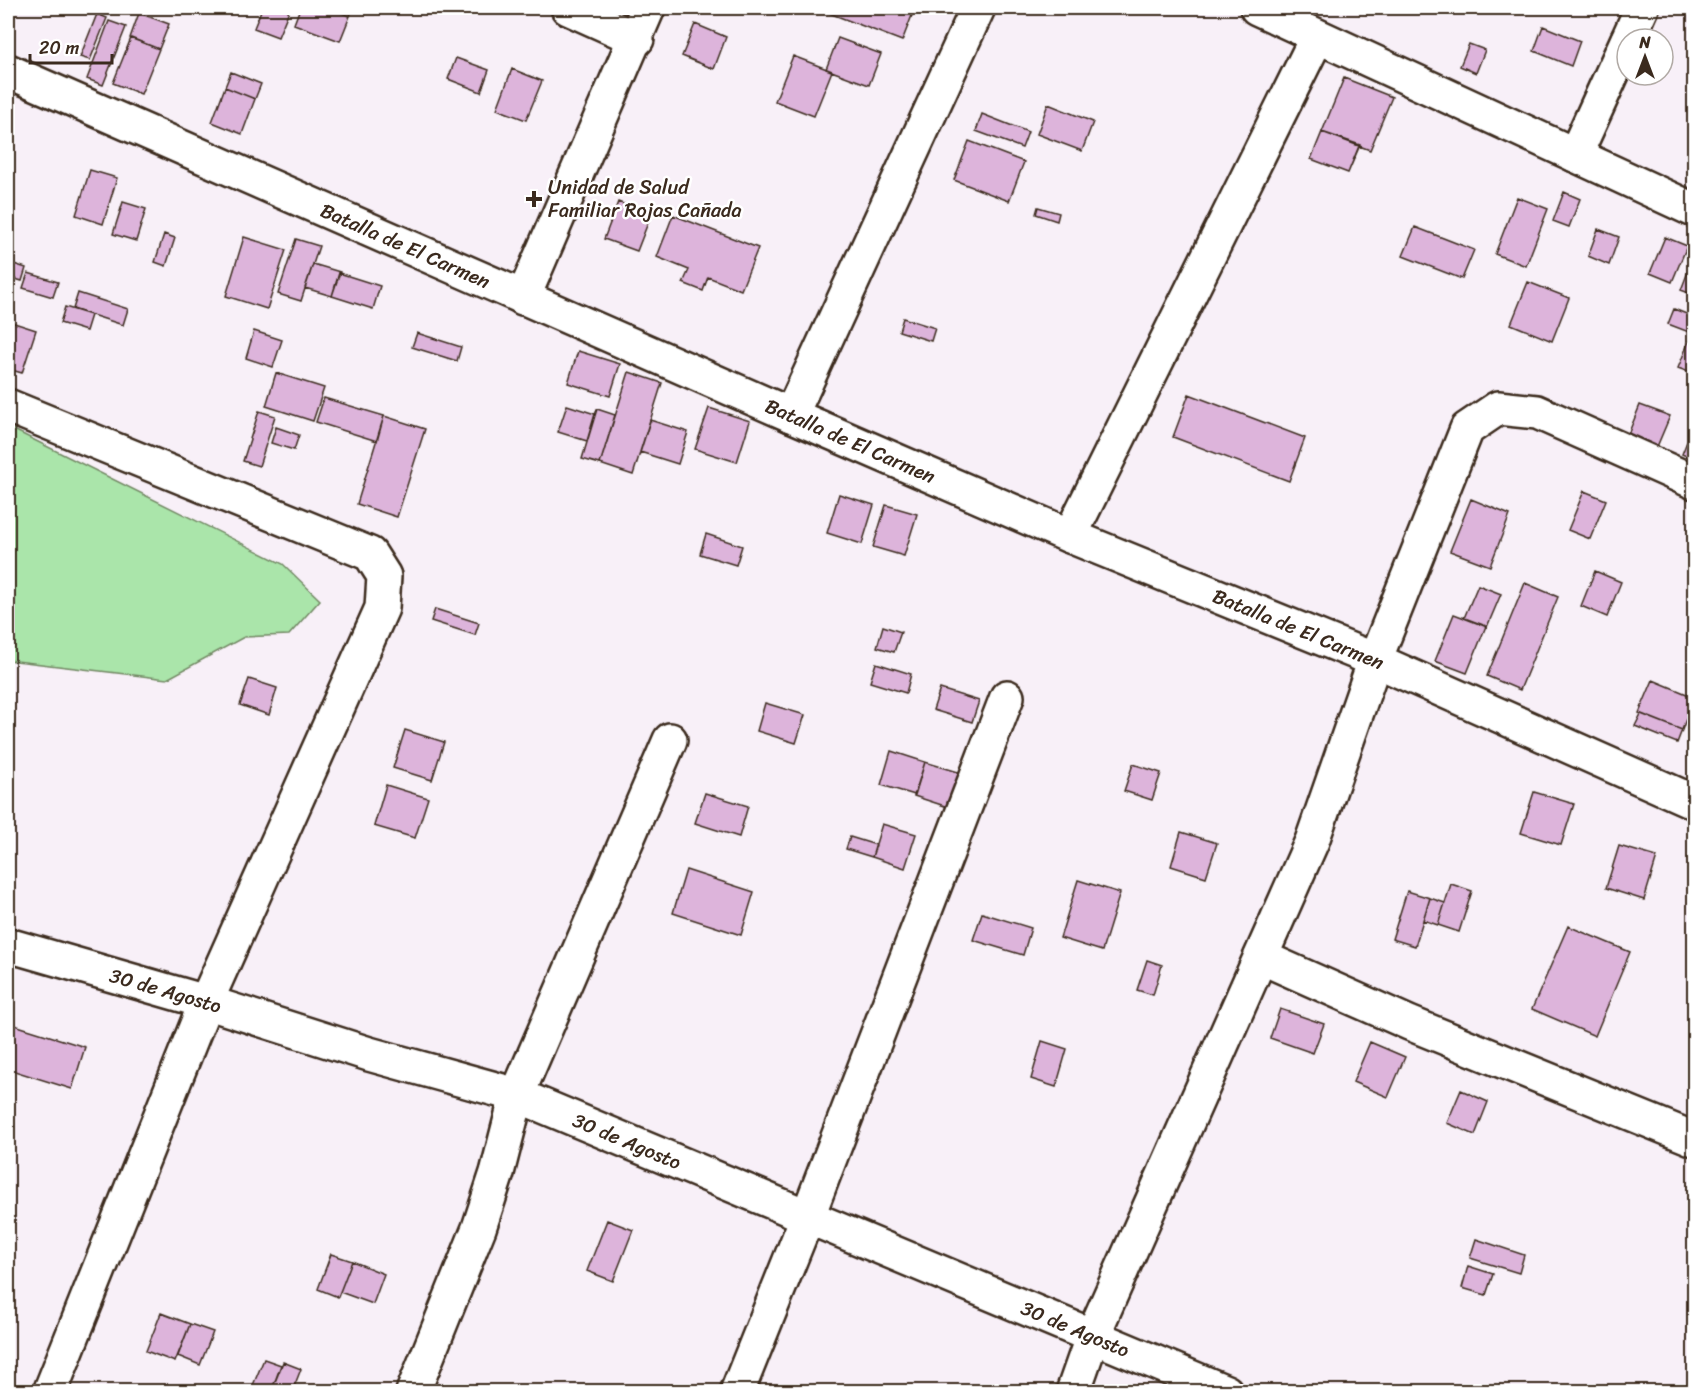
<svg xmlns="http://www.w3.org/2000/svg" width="1702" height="1399" font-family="Sriracha,sans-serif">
	<rect width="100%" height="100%" fill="#f8f0f8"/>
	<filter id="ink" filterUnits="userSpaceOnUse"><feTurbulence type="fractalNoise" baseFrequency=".0167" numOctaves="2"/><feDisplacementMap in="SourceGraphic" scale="12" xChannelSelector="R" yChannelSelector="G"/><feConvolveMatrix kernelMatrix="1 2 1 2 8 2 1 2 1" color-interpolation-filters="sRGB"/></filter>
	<g filter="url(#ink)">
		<path fill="#aae5aa" stroke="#728864" stroke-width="1.5" d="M8,427L283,564L320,600L289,635L244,637L167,679L8,660Z"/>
		<path fill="#ddb4db" stroke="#3b2a1e" stroke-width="1.5" d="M262,8H290L278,37L254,28Z
			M300,8H328L350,16L340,41L294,24Z
			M328,8H353L350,16Z
			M816,8H900L913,13L902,41Z
			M139,13L169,24L159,49L130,38Z
			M97,14L107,18L90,60L80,57Z
			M109,21L126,27L103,85L87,79Z
			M695,24L726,37L714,69L682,56Z
			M1543,26L1580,41L1571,66L1534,51Z
			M131,38L159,49L141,94L113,83Z
			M838,38L881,54L869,85L826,69Z
			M1469,44L1485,50L1476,73L1460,66Z
			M793,56L832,71L814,116L775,101Z
			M456,58L489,70L481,92L448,79Z
			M512,69L542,81L526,120L497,109Z
			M231,72L261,84L255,99L225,87Z
			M1344,78L1392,97L1370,150L1322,132Z
			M225,87L255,99L242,134L212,122Z
			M1048,104L1093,122L1082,151L1037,134Z
			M982,114L1028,132L1022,148L976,131Z
			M1322,132L1360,145L1348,173L1311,159Z
			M1322,132L1359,146L1348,173L1311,159Z
			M969,141L1024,162L1009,201L954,180Z
			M90,170L117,178L103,224L76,215Z
			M1564,192L1580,199L1569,227L1553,221Z
			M1517,197L1548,209L1526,266L1495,254Z
			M123,202L146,209L136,241L113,234Z
			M618,202L651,215L637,251L604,239Z
			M1038,207L1059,213L1057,221L1036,214Z
			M673,215L758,248L741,290L708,277L703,291L683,283L689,270L657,257Z
			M1415,227L1474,250L1462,279L1403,256Z
			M1598,229L1619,237L1609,265L1588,256Z
			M164,234L175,238L166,266L155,262Z
			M244,237L286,250L267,309L226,296Z
			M1665,237L1687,246L1672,282L1650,273Z
			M296,239L319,246L301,301L278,294Z
			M1694,256V295L1681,290Z
			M8,262L26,268L22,281L8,277Z
			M313,264L340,272L332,296L305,288Z
			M28,273L58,282L53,297L23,288Z
			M339,273L380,286L373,309L332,296Z
			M1528,282L1569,298L1552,341L1511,324Z
			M78,293L128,309L123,325L73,309Z
			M65,307L91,315L86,331L60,323Z
			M1674,309L1694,317V334L1668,324Z
			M903,318L935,328L931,341L899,331Z
			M8,321L36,330L22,373L8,369Z
			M254,331L282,340L273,367L246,358Z
			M417,333L461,347L457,361L412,347Z
			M1689,341L1694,344V358L1689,372L1678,368Z
			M578,351L620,364L610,396L568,383Z
			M629,372L662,383L633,475L600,464Z
			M276,373L324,388L313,421L266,406Z
			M1189,394L1305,438L1289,481L1173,437Z
			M324,398L384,416L377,441L316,422Z
			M567,405L595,414L587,441L558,432Z
			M1640,405L1670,416L1656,449L1627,437Z
			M709,408L750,421L737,462L695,449Z
			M597,409L615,415L600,464L582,459Z
			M259,411L275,416L259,466L243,461Z
			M384,416L425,429L397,517L357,504Z
			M650,420L688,432L678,464L640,452Z
			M1694,424V459L1682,454Z
			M276,427L299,435L294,450L271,443Z
			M1584,491L1606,500L1590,539L1568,530Z
			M839,494L874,505L862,544L827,533Z
			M1471,499L1510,515L1490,566L1450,551Z
			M886,505L917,514L904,556L873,547Z
			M706,534L742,546L736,565L700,554Z
			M1595,571L1621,582L1607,617L1581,606Z
			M1525,583L1558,597L1520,690L1487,676Z
			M1478,585L1501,594L1487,627L1464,618Z
			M435,609L479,623L475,635L431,621Z
			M1454,614L1486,626L1467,673L1435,661Z
			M883,626L901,632L894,652L877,647Z
			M876,663L911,674L906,693L870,682Z
			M249,679L277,688L269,715L240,705Z
			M1653,680L1694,697L1682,730L1639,713Z
			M940,689L979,701L972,722L933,710Z
			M765,703L805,715L796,743L757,731Z
			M1641,714L1682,730L1677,743L1635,726Z
			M405,730L444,742L432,780L393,768Z
			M891,751L925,762L915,795L881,785Z
			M925,762L965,774L954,809L914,796Z
			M1133,764L1161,773L1152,800L1124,791Z
			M386,785L428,798L415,838L374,826Z
			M1534,792L1574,804L1561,845L1521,833Z
			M705,793L748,806L739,837L695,823Z
			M882,824L916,834L905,868L872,857Z
			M1181,832L1217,843L1206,877L1171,866Z
			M850,837L876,845L872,857L846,849Z
			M1619,846L1657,857L1644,900L1606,888Z
			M686,870L754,892L741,935L673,913Z
			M1078,880L1120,893L1102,951L1060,938Z
			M1451,884L1472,891L1459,932L1438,925Z
			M1407,891L1430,898L1415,946L1392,939Z
			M1430,898L1445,903L1438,925L1423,920Z
			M982,913L1031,928L1023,955L973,940Z
			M1568,926L1630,952L1595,1036L1532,1009Z
			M1147,960L1162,965L1153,995L1137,990Z
			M1280,1009L1324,1024L1313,1053L1270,1038Z
			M8,1023L85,1047L72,1089L8,1069Z
			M1042,1041L1067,1049L1056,1087L1031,1079Z
			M1370,1042L1405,1057L1388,1097L1353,1082Z
			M1461,1090L1488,1102L1475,1135L1447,1123Z
			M607,1220L633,1230L613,1281L587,1271Z
			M1476,1239L1524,1255L1519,1273L1470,1258Z
			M331,1254L352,1261L338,1297L318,1289Z
			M352,1261L384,1274L373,1304L340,1292Z
			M1468,1266L1493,1274L1486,1295L1462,1288Z
			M161,1313L190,1324L175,1362L146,1351Z
			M190,1324L213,1332L200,1365L178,1356Z
			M264,1359L281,1365L271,1392H256L251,1390Z
			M283,1362L301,1369L292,1392H271Z"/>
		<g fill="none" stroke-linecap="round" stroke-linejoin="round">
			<g stroke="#3b2a1e" stroke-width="38">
				<g id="minor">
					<path d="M568,8L637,39"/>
					<path d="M1257,8L1694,210"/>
					<path d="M1628,39L1642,8"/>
					<path id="s1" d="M8,71L791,415L1070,536L1375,660L1694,802"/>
					<path d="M1575,155L1627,41"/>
					<path d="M523,298L648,8"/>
					<path d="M8,406L370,554L384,576L382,608L206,1002L50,1392"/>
					<path d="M791,415L978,8"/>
					<path d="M1070,536L1317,37"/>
					<path id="s2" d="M8,945L206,1002L369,1054L517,1095L1226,1392"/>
					<path d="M1261,957L1409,1023L1694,1139"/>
					<path d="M413,1392L479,1228L497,1173L517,1095L670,740"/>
					<path d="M737,1392L807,1218L1007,697"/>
					<path d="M1073,1392L1093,1335L1312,841L1375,660L1467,429L1498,408L1537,412L1694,482"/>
				</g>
			</g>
			<use href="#minor" stroke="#fff" stroke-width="33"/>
		</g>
	</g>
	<path fill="#3b2a1e" stroke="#fff" stroke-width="2" d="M531 190h6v6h6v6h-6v6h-6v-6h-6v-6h6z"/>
	<g text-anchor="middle" stroke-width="5" stroke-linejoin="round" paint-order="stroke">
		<g font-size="20" fill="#3b2a1e" stroke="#fff" text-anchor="start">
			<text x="548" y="194">Unidad de Salud<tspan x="548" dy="23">Familiar Rojas Cañada</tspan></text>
		</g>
		<g font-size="20" fill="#3b2a1e" stroke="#fff">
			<text dy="7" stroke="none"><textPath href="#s1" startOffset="434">Batalla de El Carmen</textPath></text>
			<text dy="7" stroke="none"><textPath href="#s1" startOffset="920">Batalla de El Carmen</textPath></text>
			<text dy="7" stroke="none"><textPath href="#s1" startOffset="1406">Batalla de El Carmen</textPath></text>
			<text dy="7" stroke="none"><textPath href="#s2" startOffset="164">30 de Agosto</textPath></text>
			<text dy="7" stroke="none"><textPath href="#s2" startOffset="650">30 de Agosto</textPath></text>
			<text dy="7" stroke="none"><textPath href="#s2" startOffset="1136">30 de Agosto</textPath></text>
		</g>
	</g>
	<rect width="1702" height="1399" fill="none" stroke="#fff" stroke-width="30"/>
	<rect x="15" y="15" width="1672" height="1369" fill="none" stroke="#3b2a1e" stroke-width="2" filter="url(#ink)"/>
	<g transform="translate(1645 57)"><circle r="28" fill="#ffffff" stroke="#b1aaa5" stroke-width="1.5"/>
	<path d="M0-4.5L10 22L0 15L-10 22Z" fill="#3b2a1e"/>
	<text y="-9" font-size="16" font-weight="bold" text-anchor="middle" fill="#3b2a1e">N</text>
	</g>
	<path d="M30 54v9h82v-9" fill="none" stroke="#3b2a1e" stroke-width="3"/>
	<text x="39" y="54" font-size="18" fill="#3b2a1e" stroke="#ffffff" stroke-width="4.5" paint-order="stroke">20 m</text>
</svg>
